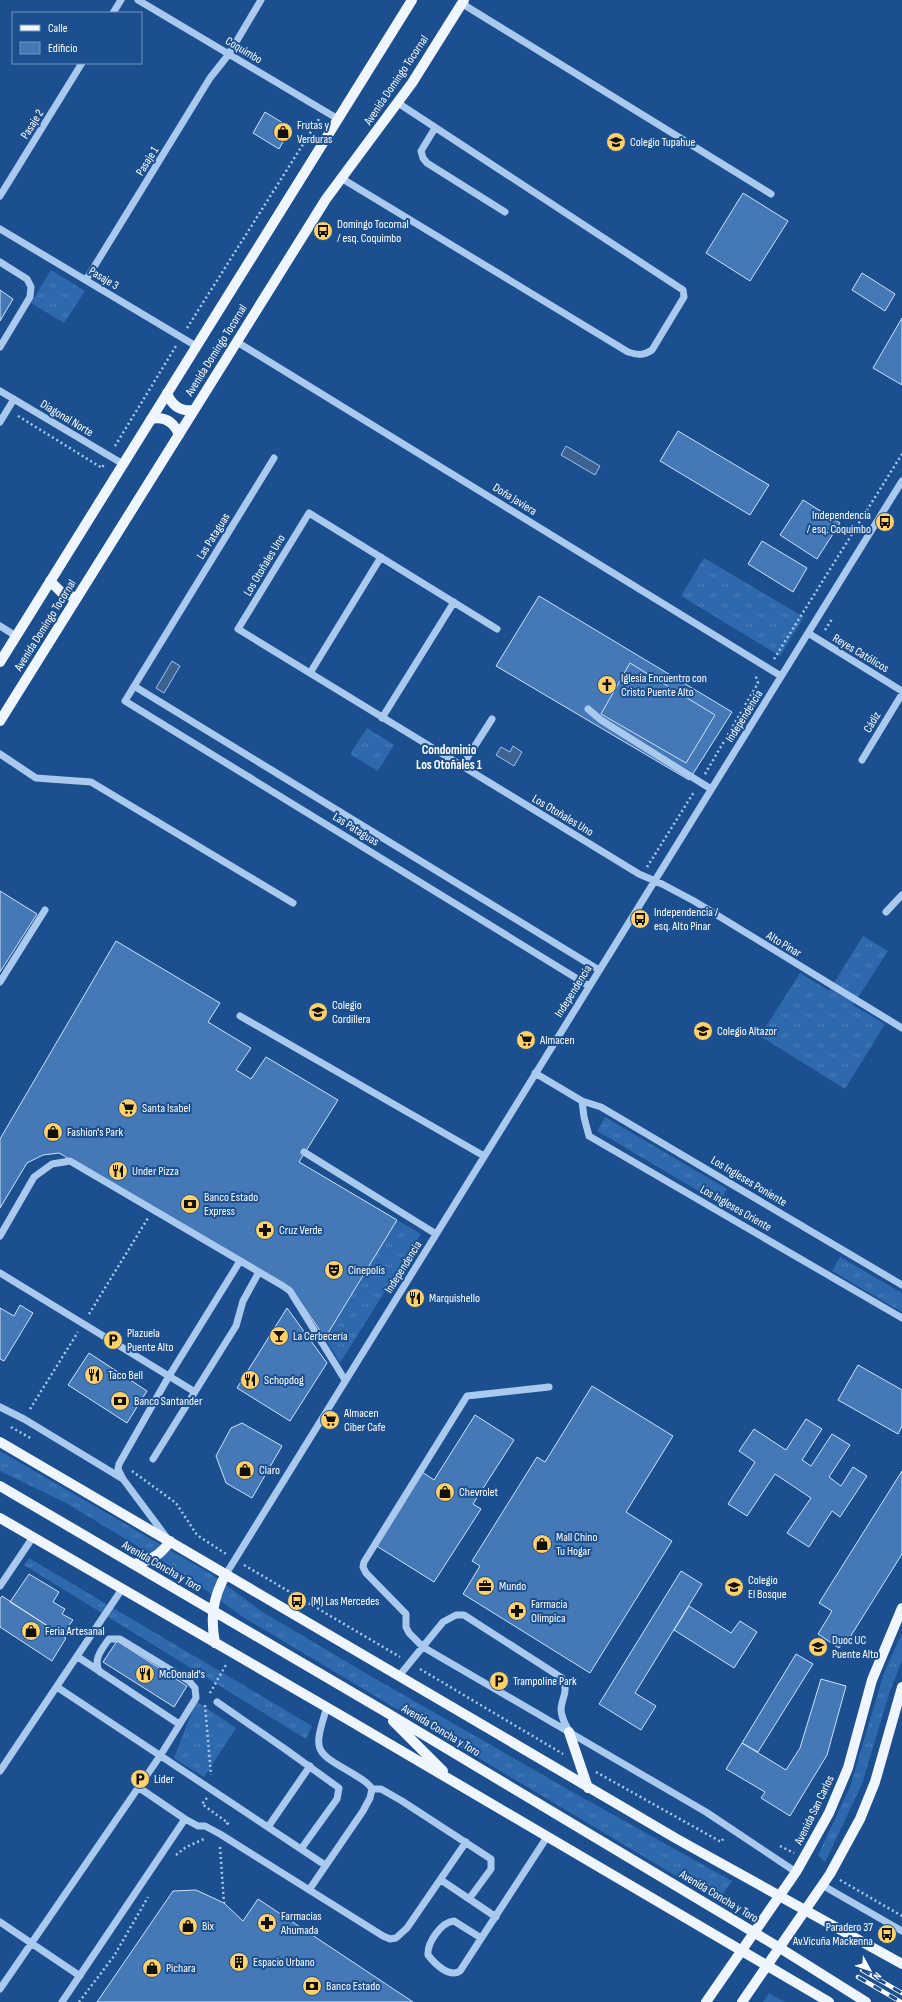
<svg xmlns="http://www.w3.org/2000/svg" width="902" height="2002" font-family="'Sofia Sans Condensed',sans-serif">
	<defs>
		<pattern id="grass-tufts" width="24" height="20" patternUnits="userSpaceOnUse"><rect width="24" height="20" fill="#2e69ad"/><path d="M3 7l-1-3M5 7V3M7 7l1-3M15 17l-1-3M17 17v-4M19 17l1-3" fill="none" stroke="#4d80b9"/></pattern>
	</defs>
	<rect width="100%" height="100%" fill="#1b4f8f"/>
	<path fill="url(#grass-tufts)" d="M51,270L85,291L64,323L31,303Z
		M704,558L804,617L780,656L681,596Z
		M367,728L394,745L378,771L350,754Z
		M863,936L888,951L853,1005L885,1024L845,1089L760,1036L800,973L829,991Z
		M605,1117L727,1189L719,1203L597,1131Z
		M397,1220L421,1234L340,1363L325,1338Z
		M840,1257L902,1293V1312L832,1271Z
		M0,1451L211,1574L261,1611L374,1678L576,1794L732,1881L718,1901L243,1617L182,1573L66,1503L0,1471Z
		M29,1558L312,1726L306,1739L24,1565Z
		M902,1633V1661L890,1691L862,1784L825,1862L818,1855L850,1787L884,1673Z
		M196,1701L236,1728L204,1777L174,1758Z
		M769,1993L785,2002H763Z"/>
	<path fill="#3c6290" stroke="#9cc4f0" d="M566,446L600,466L595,475L561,455Z
		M172,661L180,666L164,693L156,688Z
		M513,746L522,752L514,766L496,755L501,747L510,752Z"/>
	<path fill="#4478b7" stroke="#cfe3fa" d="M265,112L291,128L279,149L253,133Z
		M743,193L788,221L750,281L706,253Z
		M862,273L895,294L885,311L852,290Z
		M0,290L13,299L0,321Z
		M902,318V385L873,368Z
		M678,431L769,485L750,515L660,461Z
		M803,500L840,523L817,559L780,535Z
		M762,541L807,568L793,592L748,564Z
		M539,596L732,712L689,780L496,666Z
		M630,663L715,715L686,763L601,714Z
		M0,891L37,914L0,972Z
		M116,941L220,1003L208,1022L251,1048L236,1070L251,1079L266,1057L338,1100L299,1162L397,1220L325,1338L291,1288L59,1153L43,1155L27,1163L0,1208V1139Z
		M20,1305L33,1313L4,1361L0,1359V1308L14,1316Z
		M287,1308L327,1363L290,1421L237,1388Z
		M89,1353L147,1391L127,1423L68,1385Z
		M858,1365L902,1390V1426L898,1434L838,1400Z
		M592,1386L673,1436L626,1512L672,1541L590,1673L463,1594L480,1566L472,1561L537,1457L545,1462Z
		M475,1415L514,1440L473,1504L481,1509L434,1582L375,1545L422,1472L434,1480Z
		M806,1419L822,1429L802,1460L811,1466L832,1434L850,1445L829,1477L841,1486L853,1467L867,1476L840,1517L832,1511L809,1547L787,1533L811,1498L775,1474L747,1516L728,1504L755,1462L739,1451L754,1429L786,1450Z
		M242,1423L282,1446L252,1498L226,1483L216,1456L231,1428Z
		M902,1471V1554L847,1642L844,1640L839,1648L818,1634L832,1611L819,1603Z
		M681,1571L702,1584L635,1693L656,1706L641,1730L599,1704Z
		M29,1574L59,1592L53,1602L65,1609L62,1614L73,1620L62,1635L10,1602Z
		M2,1596L66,1638L52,1661L0,1627V1599Z
		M689,1606L731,1633L740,1621L757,1632L734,1668L674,1630Z
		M117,1641L187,1686L174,1707L103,1662Z
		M796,1654L813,1664L758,1752L742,1743Z
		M821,1679L846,1686L827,1755L790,1816L761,1798L765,1792L726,1769L742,1743L786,1770L800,1748Z
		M196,1890L224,1903L243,1921L258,1899L413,2002H97L173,1891Z"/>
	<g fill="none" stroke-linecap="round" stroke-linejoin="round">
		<path stroke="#a9c9ee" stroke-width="2.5" stroke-dasharray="2 3" stroke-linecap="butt" d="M187,328L319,119
			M18,416L102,468L104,464
			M115,446L176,346
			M825,630L832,619
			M774,659L902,454
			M705,774L758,683L755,674
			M647,867L694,792
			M89,1314L148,1218
			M30,1409L78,1332
			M11,1427L32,1439
			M132,1471L176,1503L197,1535L226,1554
			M244,1565L400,1657
			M420,1669L563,1754
			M210,1693L227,1663
			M205,1705L211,1775
			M596,1772L721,1842L724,1838
			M207,1798L202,1804L228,1823L225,1826
			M780,1846L794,1853
			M220,1847L224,1903
			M176,1855L186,1847L204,1839
			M840,1880L902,1916
			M79,2002L114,1956L148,1897"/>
		<path stroke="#a9c9ee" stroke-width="7" d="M138,0L338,119
			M461,3L771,194
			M113,13L121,0
			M435,128L421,151L423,158L427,163L505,212
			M341,178L628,352C638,355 643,356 652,350L684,297L683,290L398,103
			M0,196L82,63
			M0,229L196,346
			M0,262L27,279L31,287L30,297L0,347
			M86,280L210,78L229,54L261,0
			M237,342L781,676
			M0,391L123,464
			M0,422L14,399
			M274,458L125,701L589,986
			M0,626L16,636
			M497,629L309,513L238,629L639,874L662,884L694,901L902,1028
			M808,633L902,691
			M310,673L381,557
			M134,686L599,970
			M588,709L601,720L711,789
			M382,718L454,602
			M0,754L36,778L91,782L293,903
			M862,760L902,694
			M462,766L492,719
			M886,912L902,895
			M0,982L45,910
			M240,1016L484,1156
			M535,1073L582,1101L601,1107L902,1285
			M582,1101L584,1117L589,1136L902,1318
			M304,1152L436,1234
			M0,1236L34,1177L52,1164L70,1161L283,1286L290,1291L345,1380
			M0,1273L195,1392
			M549,1387L467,1396L364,1562L363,1567L366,1573L406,1614V1627L409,1633L423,1647L706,1812L796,1872
			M0,1407L24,1419L123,1479
			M153,1459L236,1326L243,1301L259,1272
			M167,1538L123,1479L118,1469L119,1464L169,1376L240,1261
			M226,1574L902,481
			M0,1586L33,1537
			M78,1657L179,1724
			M399,1676L443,1622L456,1615H464L562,1678C569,1694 562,1695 561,1709C561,1717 565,1724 569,1731
			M57,1687L325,1865
			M217,1702L285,1749L339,1788L337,1799L301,1849
			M327,1707C312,1754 315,1751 355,1775C361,1779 368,1782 372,1789H381L402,1801L491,1859V1869L469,1899
			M0,1771L122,1589
			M138,1787L185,1819L198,1826H205L220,1834L383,1936L390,1939L396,1938L407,1928L466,1842
			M268,1827L310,1766
			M441,1880L496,1917
			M822,1885L902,1931
			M309,1890L363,1811L370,1798L372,1789
			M0,1922L80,1976
			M481,1938L454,1921C441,1922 427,1943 428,1955C435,1964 449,1978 460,1971L547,1837
			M0,1989L160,1756L196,1698L195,1688L189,1681L120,1639H109C102,1649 92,1660 100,1672
			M62,2002L185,1819"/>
		<path stroke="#f0f6ff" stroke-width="10" d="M167,393C172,406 181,412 194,410
			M151,419C165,416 174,422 179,435
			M50,581L62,593L77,598
			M0,662L412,0
			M0,721L326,199L412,83L464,0
			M0,1442L677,1839L902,1964
			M0,1486L384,1711L780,1948L866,2002
			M0,1518L347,1719L829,2002
			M133,1564C149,1562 161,1555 170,1541
			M215,1643C210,1617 213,1597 226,1574
			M393,1721L443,1771
			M569,1732L588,1788
			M706,2002L796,1872L829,1813L848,1768L872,1680L902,1608
			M742,2002L830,1874L860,1819L875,1782L902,1687"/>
		<g stroke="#fff" stroke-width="4.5">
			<path id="rail" d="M862,1970L902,1993
				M858,1977L901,2002"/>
		</g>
		<use href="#rail" stroke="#1b4f8f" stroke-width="3" stroke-dasharray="9" stroke-linecap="butt"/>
	</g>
	<defs>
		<g id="shop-disc" transform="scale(1)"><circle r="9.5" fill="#ffd166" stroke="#1b4f8f"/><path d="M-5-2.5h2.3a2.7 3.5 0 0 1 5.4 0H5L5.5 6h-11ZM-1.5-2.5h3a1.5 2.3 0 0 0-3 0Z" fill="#111"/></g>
		<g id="school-disc" transform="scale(1)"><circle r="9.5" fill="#ffd166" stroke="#1b4f8f"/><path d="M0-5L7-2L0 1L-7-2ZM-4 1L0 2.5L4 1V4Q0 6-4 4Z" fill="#111"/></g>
		<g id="bus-disc" transform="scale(1)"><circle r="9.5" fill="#ffd166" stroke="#1b4f8f"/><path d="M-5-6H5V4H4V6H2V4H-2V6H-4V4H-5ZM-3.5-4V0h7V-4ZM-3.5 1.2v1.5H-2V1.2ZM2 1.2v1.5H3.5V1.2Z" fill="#111"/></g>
		<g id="church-disc" transform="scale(1)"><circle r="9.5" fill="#ffd166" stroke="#1b4f8f"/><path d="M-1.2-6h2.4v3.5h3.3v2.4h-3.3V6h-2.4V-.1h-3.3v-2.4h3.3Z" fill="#111"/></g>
		<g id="supermarket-disc" transform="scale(1)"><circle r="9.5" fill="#ffd166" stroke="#1b4f8f"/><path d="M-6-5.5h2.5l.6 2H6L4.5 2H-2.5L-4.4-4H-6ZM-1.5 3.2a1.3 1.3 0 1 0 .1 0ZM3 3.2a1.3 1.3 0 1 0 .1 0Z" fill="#111"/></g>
		<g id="restaurant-disc" transform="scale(1)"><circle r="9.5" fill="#ffd166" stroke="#1b4f8f"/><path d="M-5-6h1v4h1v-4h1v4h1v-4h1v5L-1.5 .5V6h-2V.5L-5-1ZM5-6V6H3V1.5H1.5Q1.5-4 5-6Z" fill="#111"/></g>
		<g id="bank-disc" transform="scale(1)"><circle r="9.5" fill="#ffd166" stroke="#1b4f8f"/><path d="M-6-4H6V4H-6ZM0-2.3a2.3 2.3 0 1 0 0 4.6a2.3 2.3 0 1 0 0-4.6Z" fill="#111"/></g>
		<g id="pharmacy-disc" transform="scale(1)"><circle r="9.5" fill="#ffd166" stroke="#1b4f8f"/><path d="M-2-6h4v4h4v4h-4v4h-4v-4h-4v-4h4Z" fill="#111"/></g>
		<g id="theatre-disc" transform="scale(1)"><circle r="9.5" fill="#ffd166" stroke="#1b4f8f"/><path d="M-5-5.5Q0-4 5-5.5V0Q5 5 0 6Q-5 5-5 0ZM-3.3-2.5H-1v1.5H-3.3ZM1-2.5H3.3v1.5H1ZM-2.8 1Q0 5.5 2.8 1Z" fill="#111"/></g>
		<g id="bar-disc" transform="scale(1)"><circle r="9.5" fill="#ffd166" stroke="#1b4f8f"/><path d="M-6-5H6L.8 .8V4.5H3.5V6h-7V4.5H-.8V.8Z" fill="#111"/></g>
		<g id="parking-disc" transform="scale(1)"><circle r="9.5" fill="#ffd166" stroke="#1b4f8f"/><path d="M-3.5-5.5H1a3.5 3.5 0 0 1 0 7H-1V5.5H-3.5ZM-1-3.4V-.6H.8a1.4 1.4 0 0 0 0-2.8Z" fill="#111"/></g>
		<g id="office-disc" transform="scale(1)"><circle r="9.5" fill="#ffd166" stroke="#1b4f8f"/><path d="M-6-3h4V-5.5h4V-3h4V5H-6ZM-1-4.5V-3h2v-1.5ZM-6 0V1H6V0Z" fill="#111"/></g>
		<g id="university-disc" transform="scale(1)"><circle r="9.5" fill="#ffd166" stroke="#1b4f8f"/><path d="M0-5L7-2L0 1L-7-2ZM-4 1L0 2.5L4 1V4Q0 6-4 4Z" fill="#111"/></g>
		<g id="building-disc" transform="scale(1)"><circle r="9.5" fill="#ffd166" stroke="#1b4f8f"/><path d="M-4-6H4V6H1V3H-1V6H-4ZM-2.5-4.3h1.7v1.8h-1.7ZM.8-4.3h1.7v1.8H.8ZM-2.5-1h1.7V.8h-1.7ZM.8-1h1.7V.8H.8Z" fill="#111"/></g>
	</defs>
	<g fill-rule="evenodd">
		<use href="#shop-disc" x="283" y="132"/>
		<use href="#school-disc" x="616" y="142"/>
		<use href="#bus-disc" x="323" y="231"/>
		<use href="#bus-disc" x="885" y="522"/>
		<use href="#church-disc" x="607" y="685"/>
		<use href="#bus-disc" x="640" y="919"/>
		<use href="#school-disc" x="318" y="1012"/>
		<use href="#school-disc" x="703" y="1031"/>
		<use href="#supermarket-disc" x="526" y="1040"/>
		<use href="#supermarket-disc" x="128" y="1108"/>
		<use href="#shop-disc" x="53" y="1132"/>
		<use href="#restaurant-disc" x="118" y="1171"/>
		<use href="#bank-disc" x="190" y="1204"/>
		<use href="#pharmacy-disc" x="265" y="1230"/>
		<use href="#theatre-disc" x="334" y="1270"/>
		<use href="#restaurant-disc" x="415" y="1298"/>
		<use href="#bar-disc" x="279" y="1336"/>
		<use href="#parking-disc" x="113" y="1340"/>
		<use href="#restaurant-disc" x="94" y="1375"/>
		<use href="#restaurant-disc" x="250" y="1380"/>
		<use href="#bank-disc" x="120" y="1401"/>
		<use href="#supermarket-disc" x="330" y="1420"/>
		<use href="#shop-disc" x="245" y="1470"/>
		<use href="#shop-disc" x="445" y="1492"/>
		<use href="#shop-disc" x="542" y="1544"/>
		<use href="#office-disc" x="485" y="1586"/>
		<use href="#school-disc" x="734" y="1587"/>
		<use href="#bus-disc" x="297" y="1601"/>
		<use href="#pharmacy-disc" x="517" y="1611"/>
		<use href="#shop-disc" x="31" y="1631"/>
		<use href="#university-disc" x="818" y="1647"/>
		<use href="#restaurant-disc" x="145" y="1674"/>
		<use href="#parking-disc" x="499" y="1681"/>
		<use href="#parking-disc" x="140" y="1779"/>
		<use href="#pharmacy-disc" x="267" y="1923"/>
		<use href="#shop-disc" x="188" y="1926"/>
		<use href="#bus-disc" x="887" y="1934"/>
		<use href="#building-disc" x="239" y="1962"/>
		<use href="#shop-disc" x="152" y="1968"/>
		<use href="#bank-disc" x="312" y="1986"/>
	</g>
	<g text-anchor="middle" stroke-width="4" stroke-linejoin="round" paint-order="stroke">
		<g font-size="12" fill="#fff" stroke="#1b4f8f">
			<text transform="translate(244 50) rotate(31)" y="4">Coquimbo</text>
			<text transform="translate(396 80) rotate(-56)" y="4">Avenida Domingo Tocornal</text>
			<text transform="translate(32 124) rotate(-58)" y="4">Pasaje 2</text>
			<text transform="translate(147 161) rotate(-58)" y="4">Pasaje 1</text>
			<text transform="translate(104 278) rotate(31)" y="4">Pasaje 3</text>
			<text transform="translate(216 350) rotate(-58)" y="4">Avenida Domingo Tocornal</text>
			<text transform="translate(67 418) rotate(31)" y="4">Diagonal Norte</text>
			<text transform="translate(515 499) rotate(32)" y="4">Doña Javiera</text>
			<text transform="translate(213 536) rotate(-58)" y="4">Las Pataguas</text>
			<text transform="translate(264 565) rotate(-59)" y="4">Los Otoñales Uno</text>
			<text transform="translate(45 625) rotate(-58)" y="4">Avenida Domingo Tocornal</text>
			<text transform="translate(861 653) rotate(31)" y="4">Reyes Católicos</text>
			<text transform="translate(744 716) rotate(-58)" y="4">Independencia</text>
			<text transform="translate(872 722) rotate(-59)" y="4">Cádiz</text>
			<text transform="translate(563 815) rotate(31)" y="4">Los Otoñales Uno</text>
			<text transform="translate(356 829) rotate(32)" y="4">Las Pataguas</text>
			<text transform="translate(784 944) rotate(31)" y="4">Alto Pinar</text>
			<text transform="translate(573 991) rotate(-58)" y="4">Independencia</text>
			<text transform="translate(749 1181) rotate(31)" y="4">Los Ingleses Poniente</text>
			<text transform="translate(736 1208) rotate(30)" y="4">Los Ingleses Oriente</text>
			<text transform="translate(403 1267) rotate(-58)" y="4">Independencia</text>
			<text transform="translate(162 1566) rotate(30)" y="4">Avenida Concha y Toro</text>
			<text transform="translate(441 1730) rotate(31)" y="4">Avenida Concha y Toro</text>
			<text transform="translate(814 1810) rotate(-64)" y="4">Avenida San Carlos</text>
			<text transform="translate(719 1896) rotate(31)" y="4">Avenida Concha y Toro</text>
		</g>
		<g font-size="12" fill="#fff" stroke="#1b4f8f" text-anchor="start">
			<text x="297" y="129">Frutas y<tspan x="297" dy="14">Verduras</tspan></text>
			<text x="630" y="146">Colegio Tupahue</text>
			<text x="337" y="228">Domingo Tocornal<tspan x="337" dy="14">/ esq. Coquimbo</tspan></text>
			<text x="871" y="519" text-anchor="end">Independencia<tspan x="871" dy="14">/ esq. Coquimbo</tspan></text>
			<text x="621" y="682">Iglesia Encuentro con<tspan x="621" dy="14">Cristo Puente Alto</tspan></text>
			<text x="654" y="916">Independencia /<tspan x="654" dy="14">esq. Alto Pinar</tspan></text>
			<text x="332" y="1009">Colegio<tspan x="332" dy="14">Cordillera</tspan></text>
			<text x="717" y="1035">Colegio Altazor</text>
			<text x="540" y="1044">Almacen</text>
			<text x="142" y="1112">Santa Isabel</text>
			<text x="67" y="1136">Fashion's Park</text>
			<text x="132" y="1175">Under Pizza</text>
			<text x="204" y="1201">Banco Estado<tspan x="204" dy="14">Express</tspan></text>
			<text x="279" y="1234">Cruz Verde</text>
			<text x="348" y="1274">Cinepolis</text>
			<text x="429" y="1302">Marquishello</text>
			<text x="127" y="1337">Plazuela<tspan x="127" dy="14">Puente Alto</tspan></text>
			<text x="293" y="1340">La Cerbecería</text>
			<text x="108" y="1379">Taco Bell</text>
			<text x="264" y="1384">Schopdog</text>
			<text x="134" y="1405">Banco Santander</text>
			<text x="344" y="1417">Almacen<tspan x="344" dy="14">Ciber Cafe</tspan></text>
			<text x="259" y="1474">Claro</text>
			<text x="459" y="1496">Chevrolet</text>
			<text x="556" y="1541">Mall Chino<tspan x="556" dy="14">Tu Hogar</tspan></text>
			<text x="748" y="1584">Colegio<tspan x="748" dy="14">El Bosque</tspan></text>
			<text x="499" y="1590">Mundo</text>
			<text x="311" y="1605">(M) Las Mercedes</text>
			<text x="531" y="1608">Farmacia<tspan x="531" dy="14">Olímpica</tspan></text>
			<text x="45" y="1635">Feria Artesanal</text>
			<text x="832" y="1644">Duoc UC<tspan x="832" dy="14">Puente Alto</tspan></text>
			<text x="159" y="1678">McDonald's</text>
			<text x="513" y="1685">Trampoline Park</text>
			<text x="154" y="1783">Lider</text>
			<text x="281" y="1920">Farmacias<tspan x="281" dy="14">Ahumada</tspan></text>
			<text x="202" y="1930">Bix</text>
			<text x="873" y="1931" text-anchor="end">Paradero 37<tspan x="873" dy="14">Av.Vicuña Mackenna</tspan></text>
			<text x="253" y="1966">Espacio Urbano</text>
			<text x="166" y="1972">Pichara</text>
			<text x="326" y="1990">Banco Estado</text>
		</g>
		<g font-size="13" font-weight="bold" fill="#fff" stroke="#1b4f8f">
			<text x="449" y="754">Condominio<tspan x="449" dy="15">Los Otoñales 1</tspan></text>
		</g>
	</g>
	<rect x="12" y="12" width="130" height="52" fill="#1b4f8f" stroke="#7695bc"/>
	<rect x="20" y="25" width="20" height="6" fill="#f0f6ff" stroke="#7695bc"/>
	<text x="48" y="32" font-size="12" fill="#ffffff">Calle</text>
	<rect x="20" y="42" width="20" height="12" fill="#4478b7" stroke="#7695bc"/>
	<text x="48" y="52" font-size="12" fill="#ffffff">Edificio</text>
	<g transform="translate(870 1970) rotate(130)" stroke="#1b4f8f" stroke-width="3" paint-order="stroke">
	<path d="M0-3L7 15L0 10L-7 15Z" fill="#ffffff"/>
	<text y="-6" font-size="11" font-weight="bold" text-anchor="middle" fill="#ffffff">N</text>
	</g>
</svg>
